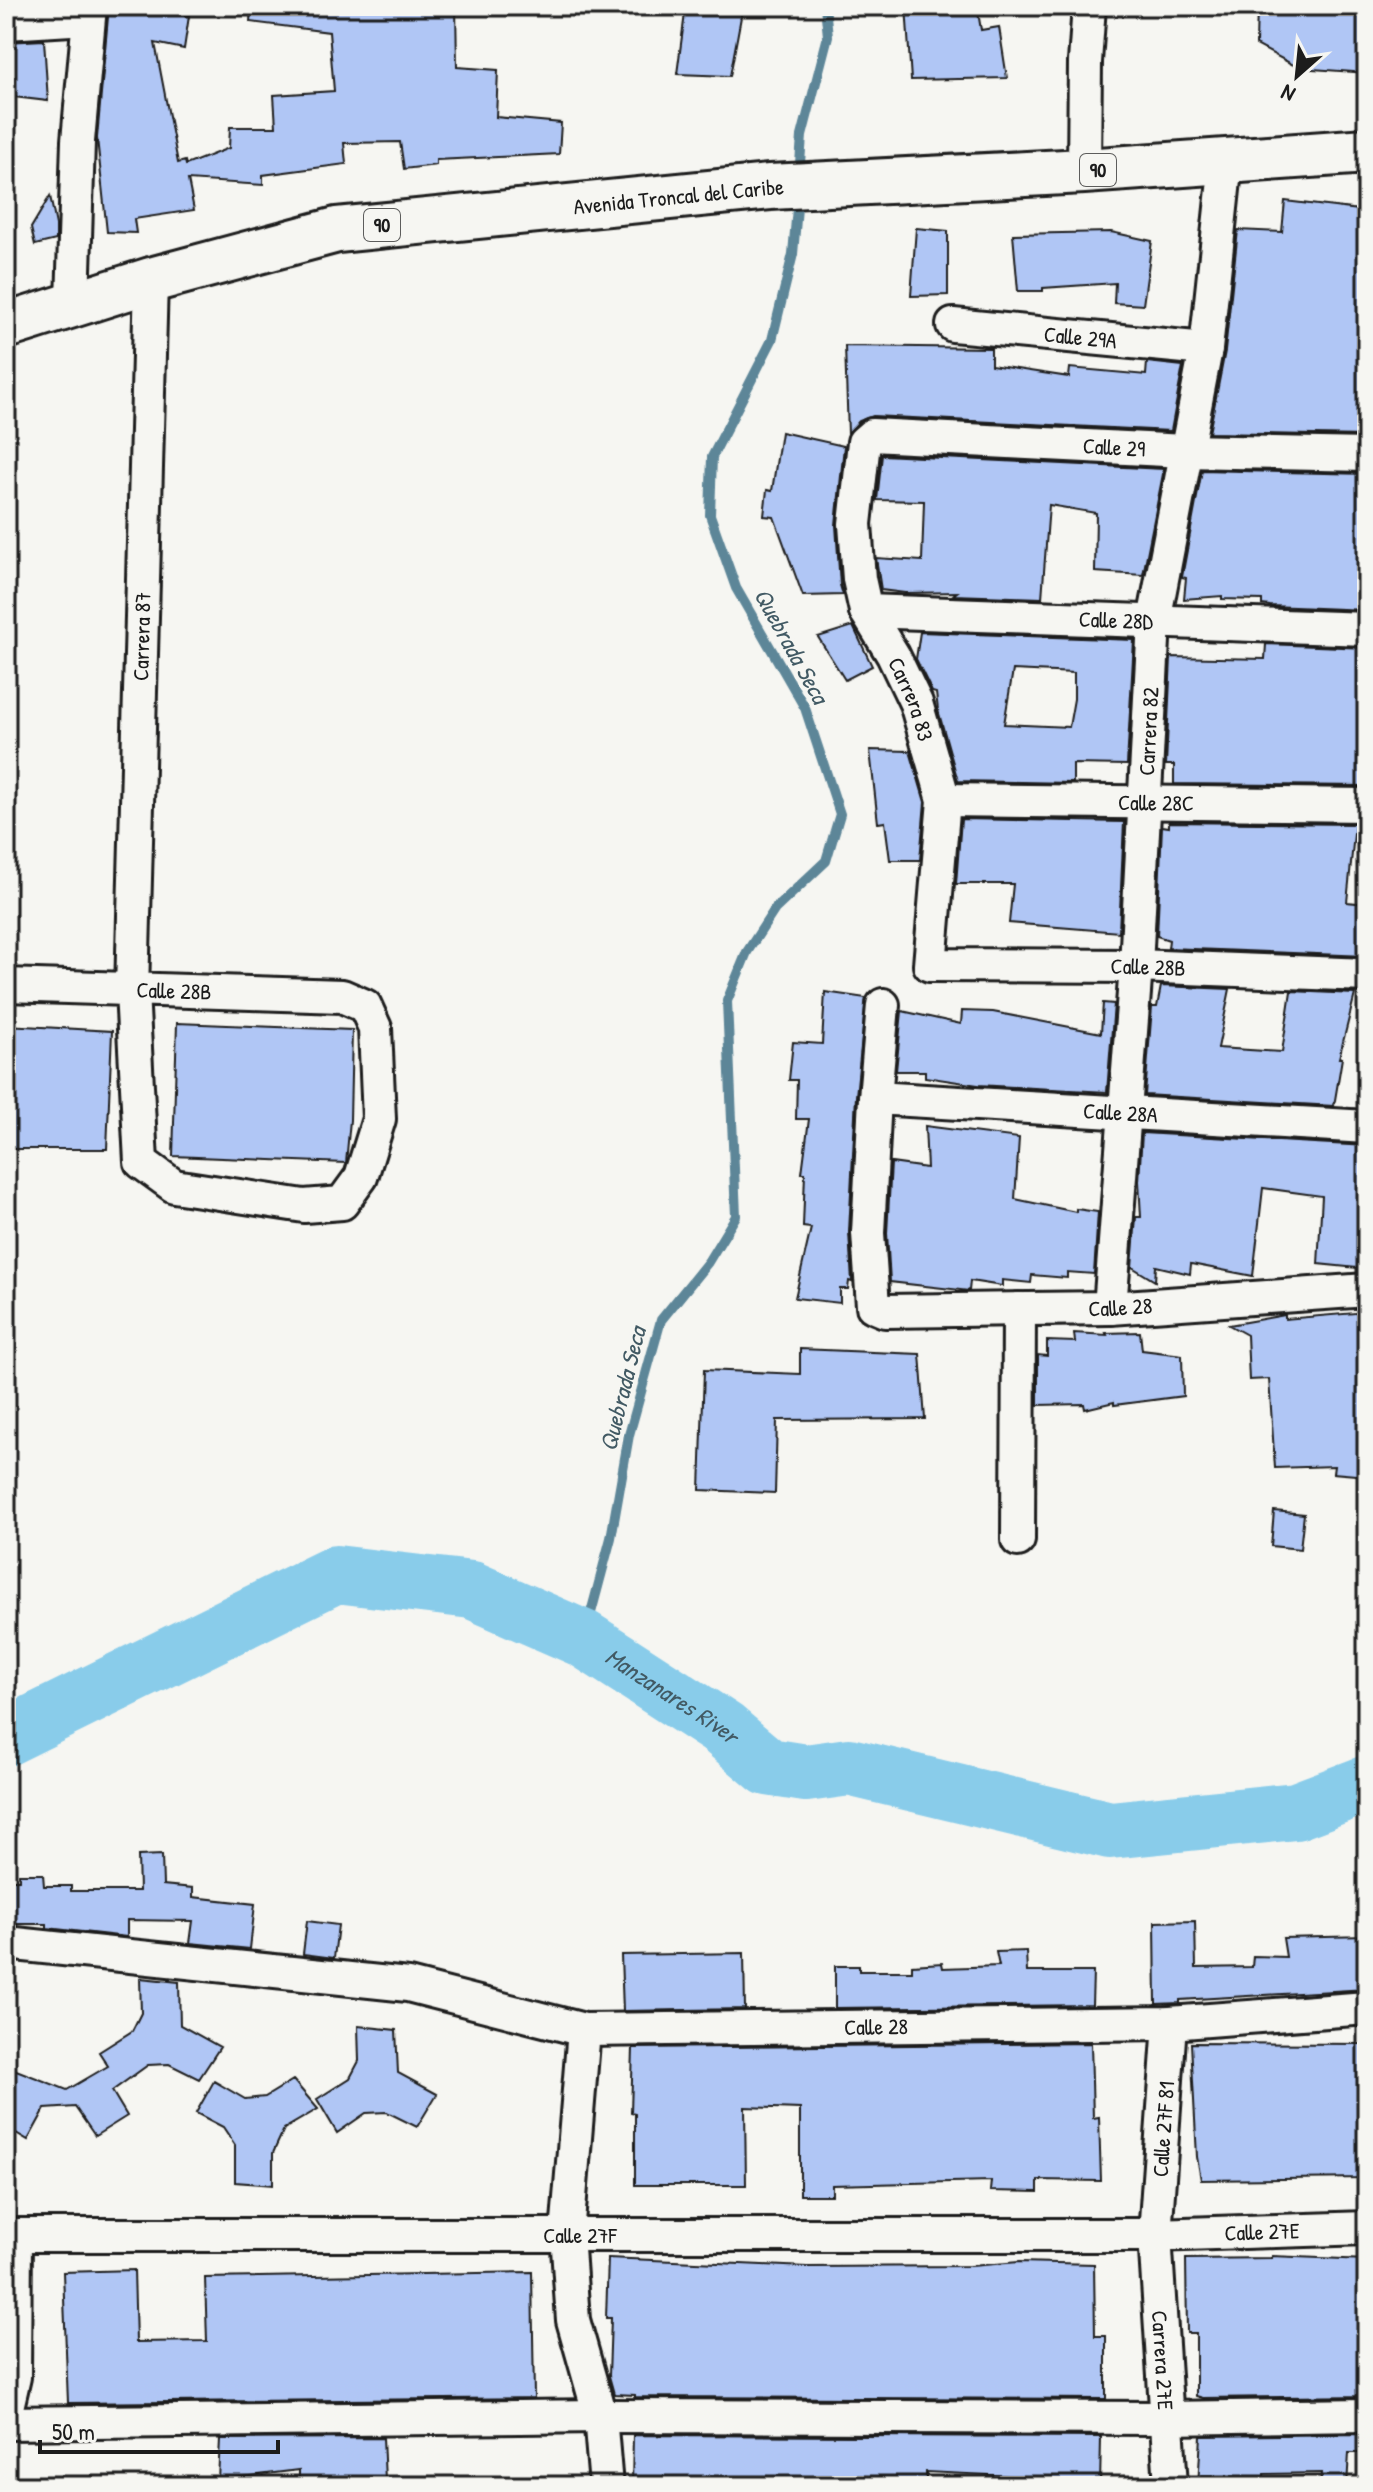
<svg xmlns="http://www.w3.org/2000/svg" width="1373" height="2492" font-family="'Patrick Hand',sans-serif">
	<rect width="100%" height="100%" fill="#f6f6f2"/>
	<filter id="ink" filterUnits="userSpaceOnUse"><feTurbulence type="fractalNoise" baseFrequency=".0125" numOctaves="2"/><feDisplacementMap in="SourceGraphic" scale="16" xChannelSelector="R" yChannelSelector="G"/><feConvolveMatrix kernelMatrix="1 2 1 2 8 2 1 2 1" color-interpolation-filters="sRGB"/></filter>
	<g filter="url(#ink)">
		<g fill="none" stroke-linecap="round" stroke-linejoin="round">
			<path stroke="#5d8698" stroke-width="10" d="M799,177L802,136L828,36L825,6
				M584,1639L611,1538L629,1435L661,1320L708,1262L736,1216L727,1001L747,952L775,909L826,861L840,814L805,708L736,588L710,515L712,457L772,340L793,254L798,196"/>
			<path stroke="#89ccea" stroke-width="58" id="s1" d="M6,1737L336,1574L472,1590L584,1639L723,1729L768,1767L806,1773L849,1767L1110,1830L1296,1811L1367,1784"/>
		</g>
		<path fill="#b0c6f5" stroke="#1c1c1c" stroke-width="2" fill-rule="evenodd" d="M109,6H170L169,13L189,16L184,49L155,43L178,163L185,161L186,165L229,148L230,127H276L274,95L334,91L329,32L250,22L251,6H456L457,67L498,70L496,117L561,123L559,154L436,160V165L404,169L400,142L344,143L346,164L263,175V185L188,180L194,210L134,219L136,233L107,232L97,138Z
			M686,6H743L730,76L677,74Z
			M906,6H977L981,30L999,27L1007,78L911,80Z
			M1257,6H1367V73L1299,68L1256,45Z
			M44,40L48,101L6,96V42Z
			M50,196L56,225V240L35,245L31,228Z
			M1285,201L1367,211V436L1209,433L1225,351L1238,230L1282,232Z
			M916,228L948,231V295L911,296Z
			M1111,232L1152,241L1143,305L1114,303L1115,283L1043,288V291H1018L1013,234Z
			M845,346L991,348V365L1069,377L1070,368L1146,375L1147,362L1183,366L1171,431L873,416L859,421L848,434Z
			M781,432L844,446L836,525L840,585L843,595L803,596L774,517L764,516L767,490L772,491Z
			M882,455L1164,469L1143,575L1095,572L1096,513L1049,505L1042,598L953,595L957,592L905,593L881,590L876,558L922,561L924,501L877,500Z
			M1202,470L1367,474V610L1270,606L1262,605V600L1222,599V596L1184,599L1186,578L1182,577Z
			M853,626L872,666L845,680L818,637Z
			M920,632L1134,640L1127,765L1073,764V783L958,781L938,710L936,693L932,692L916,659ZM1013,670L1074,673V699L1069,727L1004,724Z
			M1266,644L1367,648V786L1174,784V765H1166L1171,657L1265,659Z
			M870,750L910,751L925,802L920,860H890L885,822L878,823Z
			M961,819L1124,822L1119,932L1009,923L1013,884H956Z
			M1169,822L1355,824L1347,902L1367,904V956L1168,948L1169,940L1157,936L1162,826L1169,827Z
			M1161,986L1230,989L1218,1048L1282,1052L1291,991L1355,994L1339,1058H1342L1334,1106L1145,1095L1152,1007H1157Z
			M825,992L866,998L856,1096L849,1232L852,1282L849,1281L848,1289H840V1303L795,1298L811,1228L803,1227L805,1173H802L809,1119H796L797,1080H789L793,1042L822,1044Z
			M1103,1003L1114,1004L1107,1092L978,1085L925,1077V1071H896L902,1011L961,1024L962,1011L993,1012L1101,1033Z
			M177,1023L352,1030L350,1120L346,1163L173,1156Z
			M6,1025L112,1031L107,1149H6Z
			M925,1126L1019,1138L1015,1199L1076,1212V1209L1098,1212L1094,1274L1067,1272V1278L1032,1275L1031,1283L1002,1280V1286L970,1281L969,1291L890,1282L887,1233L891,1163L927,1168Z
			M1142,1133L1367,1146V1269L1318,1264L1322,1196L1263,1188L1253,1276L1191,1264L1190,1274L1156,1266L1155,1281L1132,1267L1136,1217H1141L1139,1181Z
			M1367,1312V1476L1333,1473L1334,1466L1275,1468L1269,1379L1249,1380L1247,1335L1229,1325L1285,1315V1319Z
			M1140,1332L1142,1350L1182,1355L1183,1396L1114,1405V1402L1085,1409L1084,1404L1038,1405V1355L1047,1356V1341L1075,1342L1074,1333L1107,1335L1106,1333Z
			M800,1349L920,1354L925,1419L777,1420L775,1493L700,1490L704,1370L800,1374Z
			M1274,1511L1304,1514L1300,1549L1271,1546Z
			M162,1855L163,1885L193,1888V1897L255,1904L250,1949L190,1943L193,1921L127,1920V1937L47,1928V1924H6V1880H19V1874H43L44,1886H71V1891H139L138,1856Z
			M307,1921L338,1925L334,1958L303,1954Z
			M1195,1921L1196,1968L1252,1967L1253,1956L1286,1957L1283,1938L1367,1936V1989L1180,2000V2003L1156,2004L1155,1922Z
			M1026,1951L1027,1972H1093L1092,2005L835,2008V1966H859V1971H912V1965L942,1963L943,1968L999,1966L996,1952Z
			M744,1953L745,2009L623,2011L621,1955Z
			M140,1978L179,1982L180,2025L220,2047L199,2079L169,2064L148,2065L112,2091L127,2116L95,2136L75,2107L45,2109L28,2140L6,2127V2066L67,2090L108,2066L99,2052L132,2031L141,2013Z
			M358,2026L396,2030L398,2073L437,2094L417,2127L387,2112L366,2113L337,2133L317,2099L350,2078L359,2061Z
			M1091,2043L1093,2118L1099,2117L1101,2181L1038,2180V2192L990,2191L991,2181L832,2185V2195H800V2109L745,2107L746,2185H635V2113L631,2112L633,2048Z
			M1191,2043L1367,2044V2178L1201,2180L1197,2157Z
			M293,2080L318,2109L284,2129L273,2153V2185L235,2182V2145L223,2127L196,2113L214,2081L245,2099L265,2097Z
			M1272,2256L1367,2260V2396L1203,2398L1196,2396V2333H1187L1186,2259L1272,2258Z
			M608,2258L807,2267L971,2266L1019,2262L1094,2264L1095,2336H1106V2399L635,2397V2395L614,2394L609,2376L611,2318H606Z
			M134,2270L136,2342L207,2341L205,2278L532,2272L534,2398L68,2403L63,2272Z
			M1367,2434V2453H1349L1347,2486H1320L1321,2473L1264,2474V2485L1198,2486L1201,2436Z
			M633,2435L1101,2437L1100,2486H1036V2483H1009V2476L926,2472V2486H632Z
			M383,2438L385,2480L299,2484V2470L218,2480L220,2439Z"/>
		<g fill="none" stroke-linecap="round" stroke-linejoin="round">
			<g stroke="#1c1c1c" stroke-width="38">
				<g id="minor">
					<path d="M6,23L87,18"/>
					<path d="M1084,171L1085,62L1089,6"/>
					<path d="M73,303L78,141L90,6"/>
					<path id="s2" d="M953,325L1206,349"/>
					<path id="s3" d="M1367,455L1185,451L872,435L864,442L855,524L859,579L866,611L893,655L916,703L944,800L930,965L1136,966L1367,975"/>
					<path id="s4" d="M866,611L1367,629"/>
					<path id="s5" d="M944,800L1367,805"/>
					<path id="s6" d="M6,985L342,996L365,1006L375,1028L379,1119L361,1177L342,1203L304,1206L174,1186L141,1162L132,991L151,280"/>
					<path id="s7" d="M883,1005L875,1098L868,1233L873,1306L885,1311L1110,1308L1367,1290"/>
					<path id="s8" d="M875,1098L1367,1127"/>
					<path id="s9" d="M1110,1308L1136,966L1154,621L1206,349L1226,161"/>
					<path d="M1018,1540L1019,1309"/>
					<path id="s10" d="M6,1943L408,1985L584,2030L1170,2023L1367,2008"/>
					<path id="s11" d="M1170,2023L1155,2235L1171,2486"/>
					<path d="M584,2030L567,2234L573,2320L600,2416L606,2486"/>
					<path id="s12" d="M6,2235H1155L1367,2228"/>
					<path d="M6,2412L14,2377L15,2235"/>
					<path d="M6,2423L600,2416L1167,2418L1367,2415"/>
				</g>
			</g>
			<g stroke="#1c1c1c" stroke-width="50">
				<g id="trunk">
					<path id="s13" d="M6,326L151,280L337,230L770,187L1084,171L1367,151"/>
				</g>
			</g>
			<use href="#minor" stroke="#f6f6f2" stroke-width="32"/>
			<use href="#trunk" stroke="#f6f6f2" stroke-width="44"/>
		</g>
	</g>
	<g text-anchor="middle" stroke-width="8" stroke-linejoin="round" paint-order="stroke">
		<g fill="#f6f6f2" stroke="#5d5d5c" stroke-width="2">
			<rect x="1080" y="154" width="36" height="32" rx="6"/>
			<rect x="364" y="209" width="36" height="32" rx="6"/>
		</g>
		<g font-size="20" font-weight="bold" fill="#1c1c1c">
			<text x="1098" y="177">90</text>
			<text x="382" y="232">90</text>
		</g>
		<g font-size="22" fill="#1c1c1c" stroke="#f6f6f2">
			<text dy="8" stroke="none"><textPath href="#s13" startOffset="688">Avenida Troncal del Caribe</textPath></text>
			<text dy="8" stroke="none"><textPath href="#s2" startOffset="128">Calle 29A</textPath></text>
			<text transform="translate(1114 447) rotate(3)" y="8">Calle 29</text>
			<text dy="8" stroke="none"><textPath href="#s4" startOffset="250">Calle 28D</textPath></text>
			<text dy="8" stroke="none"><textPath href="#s6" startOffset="1306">Carrera 87</textPath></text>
			<text dy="8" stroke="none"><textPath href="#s3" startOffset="776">Carrera 83</textPath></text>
			<text dy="8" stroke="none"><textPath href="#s9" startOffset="578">Carrera 82</textPath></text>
			<text dy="8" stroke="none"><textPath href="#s5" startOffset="212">Calle 28C</textPath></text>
			<text dy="8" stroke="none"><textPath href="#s3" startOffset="1266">Calle 28B</textPath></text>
			<text dy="8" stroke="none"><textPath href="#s6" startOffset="168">Calle 28B</textPath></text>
			<text dy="8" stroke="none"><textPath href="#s8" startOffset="246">Calle 28A</textPath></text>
			<text dy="8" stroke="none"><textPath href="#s7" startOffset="550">Calle 28</textPath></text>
			<text dy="8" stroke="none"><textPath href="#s10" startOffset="878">Calle 28</textPath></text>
			<text transform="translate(1163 2129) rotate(-86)" y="8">Calle 27F 81</text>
			<text dy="8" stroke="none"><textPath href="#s12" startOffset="1256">Calle 27E</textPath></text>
			<text dy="8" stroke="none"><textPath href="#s12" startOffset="574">Calle 27F</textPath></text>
			<text dy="8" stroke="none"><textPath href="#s11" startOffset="338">Carrera 27E</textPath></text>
		</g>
		<g font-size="24" font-style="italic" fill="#425a64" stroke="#f6f6f2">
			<text transform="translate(791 646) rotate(61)" y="8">Quebrada Seca</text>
			<text transform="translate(623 1389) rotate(-76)" y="8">Quebrada Seca</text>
			<text dy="8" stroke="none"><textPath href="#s1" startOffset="732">Manzanares River</textPath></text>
		</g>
	</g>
	<rect width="1373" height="2492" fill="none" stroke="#f6f6f2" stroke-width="32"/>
	<rect x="16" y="16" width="1341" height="2460" fill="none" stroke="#1c1c1c" stroke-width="3" filter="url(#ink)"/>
	<g transform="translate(1297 76) rotate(207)" stroke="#f6f6f2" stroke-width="6" paint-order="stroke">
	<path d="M0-6L14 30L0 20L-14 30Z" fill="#1c1c1c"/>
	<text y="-12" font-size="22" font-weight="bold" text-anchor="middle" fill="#1c1c1c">N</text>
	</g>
	<path d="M40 2440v12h238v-12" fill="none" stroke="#1c1c1c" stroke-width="4"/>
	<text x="52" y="2440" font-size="24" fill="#1c1c1c" stroke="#f6f6f2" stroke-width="6" paint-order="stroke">50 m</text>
</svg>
